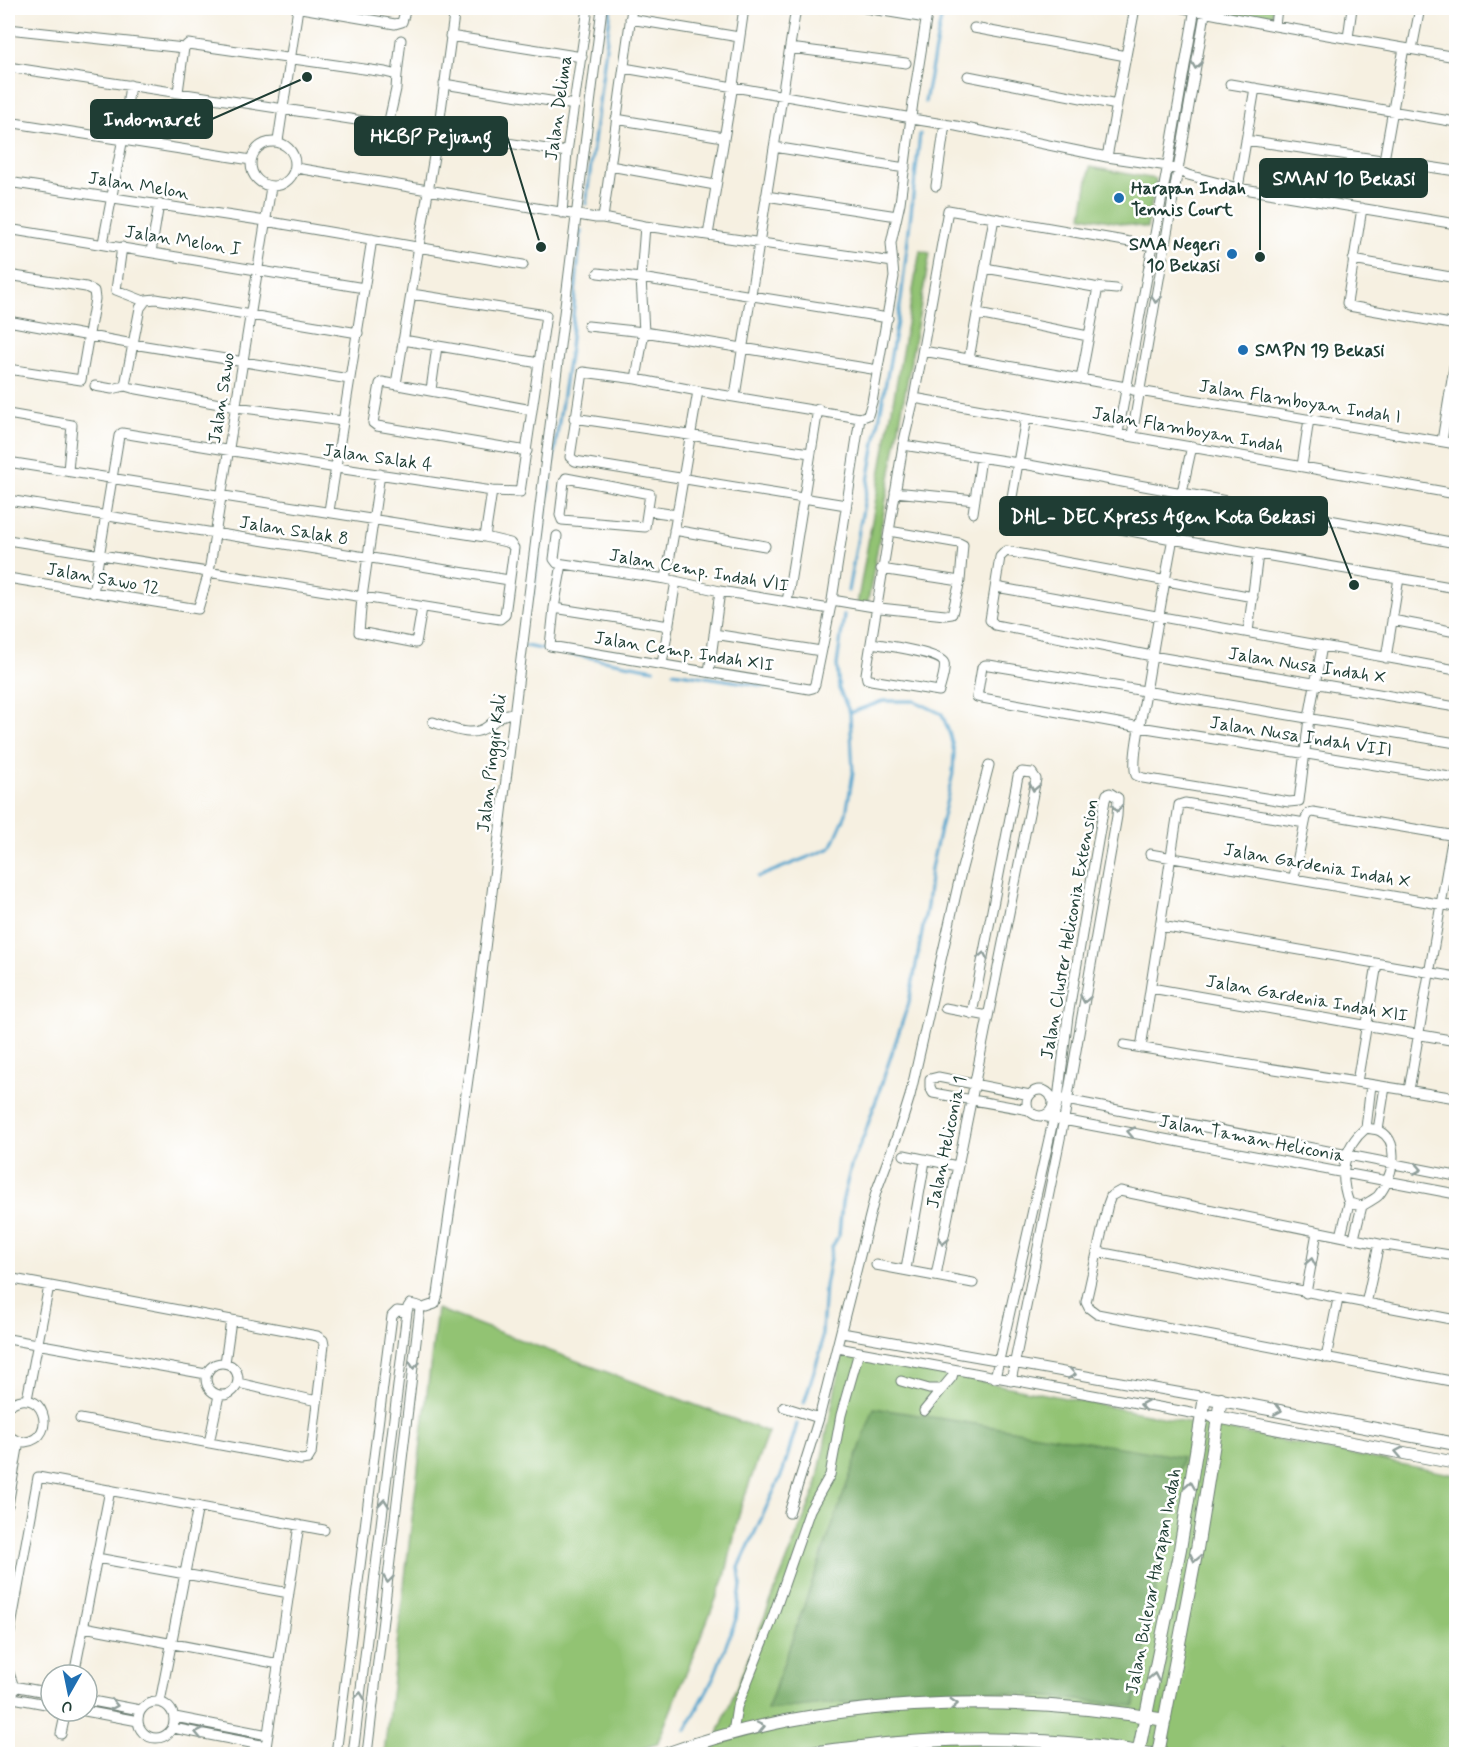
<svg xmlns="http://www.w3.org/2000/svg" width="1464" height="1762" font-family="Mynerve,sans-serif">
	<rect width="100%" height="100%" fill="#fff"/>
	<filter id="ink" filterUnits="userSpaceOnUse"><feTurbulence type="fractalNoise" baseFrequency=".0167" numOctaves="2"/><feDisplacementMap in="SourceGraphic" scale="12" xChannelSelector="R" yChannelSelector="G"/><feConvolveMatrix kernelMatrix="1 2 1 2 8 2 1 2 1" color-interpolation-filters="sRGB"/></filter>
	<filter id="wash" filterUnits="userSpaceOnUse"><feTurbulence type="fractalNoise" baseFrequency=".008" numOctaves="4" result="noise"/><feDisplacementMap in="SourceGraphic" scale="24" xChannelSelector="R" yChannelSelector="G"/><feGaussianBlur stdDeviation="1.35" result="paint"/><feColorMatrix in="noise" values="0 0 0 0 0 0 0 0 0 0 0 0 0 0 0 0 0 1.4 0 .05"/><feComposite in="paint" operator="in"/></filter>
	<g filter="url(#wash)">
		<rect width="100%" height="100%" fill="#f6f0e1"/>
		<path fill="#92c373" stroke="#588054" stroke-width="1.5" d="M1209,8H1273L1271,21L1208,11Z
			M1090,167L1156,179L1147,228L1082,216Z
			M920,251L930,253L867,607L857,605Z
			M437,1309L768,1432L741,1506L725,1577L657,1744L625,1754H384Z
			M842,1354L1456,1475V1754H1292L1282,1746L1279,1754H714L719,1731L816,1488Z"/>
		<path fill="#75a965" stroke="#4a734c" stroke-width="1.5" d="M874,1408L1182,1457L1134,1706L974,1689L767,1710Z"/>
		<g fill="none" stroke-linecap="round" stroke-linejoin="round">
			<path stroke="#52a4cd" stroke-width="3" d="M925,102L943,8
				M586,204L611,8
				M848,591L901,300L920,134
				M533,595L570,348L581,231
				M525,646L654,669
				M673,672L772,687
				M758,877L831,848L846,814L853,773L850,713L839,689L837,665L844,615
				M804,1403L821,1349L825,1286L832,1247L839,1235L842,1203L851,1166L865,1133L909,1002L927,906L931,868L953,773L954,752L950,735L942,714L915,701H883L850,713
				M686,1730L713,1679L736,1619L741,1586L739,1567L783,1471L797,1424"/>
		</g>
	</g>
	<g filter="url(#ink)">
		<g fill="none" stroke-linecap="round" stroke-linejoin="round">
			<g stroke="#6a7c71" stroke-width="11">
				<path id="minor" d="M301,8L395,24L402,22L406,8
					M865,8L926,18
					M1183,8L1275,26L1456,57
					M630,19L739,37
					M1275,26L1277,8
					M974,28L1126,56
					M8,29L184,48
					M450,36L582,57
					M1348,38L1352,8
					M790,48L906,63
					M1412,49L1420,8
					M8,67L567,152
					M624,68L912,118
					M397,75L401,40
					M968,76L1117,105
					M444,84L575,105
					M1230,84L1456,122
					M178,92L184,48L188,44L385,72L397,75L396,89L388,125
					M616,119L723,137
					M912,119L956,126L1107,157L1168,166L1188,175L1238,188L1456,224
					M8,122L251,160
					M1246,140L1456,171
					M278,141L298,8
					M251 164a22 22 0 1 1 44 0a22 22 0 1 1-44 0Z
					M774,147L905,168
					M1107,157L1135,8
					M1384,160L1404,48
					M610,166L715,185
					M296,168L596,218H603L645,226L893,262
					M8,182L259,220L523,265
					M936,186L945,124
					M1238,188L1255,88
					M766,196L897,216
					M1362,208L1347,303L1349,306L1456,325
					M562,213L567,152L588,8
					M603,218L632,8
					M8,229L364,288
					M708,235L733,85L744,8
					M103,243L122,143L130,85
					M122,247L116,290L144,301
					M151,252L159,204
					M1353,260L1456,278
					M985,268L1094,287L1116,289
					M598,273L641,278L888,318
					M8,275L86,287L94,291L95,299L81,380L8,369
					M978,314L1088,336
					M8,321L133,344L349,379
					M588,326L644,332L878,370
					M403,340L539,363
					M923,351L1126,387
					M969,359L994,218
					M636,379L644,332L641,278L645,226
					M1081,379L1098,287
					M396,384L438,132L455,8
					M95,386L112,389L125,386
					M431,390L437,346
					M1133,390L1456,444
					M698,391L636,379L583,372L570,457L575,461L846,505
					M735,396L796,8
					M914,398L1456,494
					M8,414L72,425L68,471
					M574,418L810,453
					M1026,418L1012,497V505L1018,509L1172,539L1456,588
					M342,421L236,407L132,388L125,386L126,380L140,308L146,300L156,299L358,333
					M1118,433L1166,175L1195,8
					M1132,435L1206,8
					M1442,441L1456,355
					M903,445L1018,463L1456,543
					M1192,446C1173,530 1159,614 1145,698C1142,715 1131,760 1136,775L1143,778L1271,799L1289,802L1299,801L1309,718L1322,646
					M527,451L377,426L373,423L380,384L382,382L532,410
					M8,462L485,537L510,543L514,548L505,615L500,619L8,540
					M1302,466L1309,419
					M380,474L362,597L359,632L416,643L422,608
					M566,478L650,494L645,527L562,520L560,515L564,482Z
					M895,492L975,500
					M8,500L509,580
					M329,511L372,239
					M649,511L677,515
					M973,513L981,458
					M674,530L765,546
					M557,536L554,559L557,563L666,579L720,591L830,609
					M485,537L492,491
					M562,564L554,608L550,646L809,689L813,688L815,684L832,600L860,418L868,415L872,402L894,277L891,243L900,203L913,102L928,8
					M881,569L960,581
					M8,578L198,609L209,572L271,187
					M666,579L698,391L860,418
					M996,587L1456,670
					M93,593L119,436L122,433L337,468L492,491L520,492L546,315L412,294
					M1253,597L1006,551L1000,557L990,620L995,625L1152,656L1456,707
					M832,600L880,608L945,615L952,614L960,581L963,545L959,543L889,531
					M787,602L818,409
					M554,608L669,626
					M1392,620L1456,632
					M1248,632L1258,554
					M714,634L821,651
					M871,643C883,645 941,653 944,663C946,670 941,684 939,691L871,680L867,679L866,674L903,445L914,398L948,210L1153,246
					M1386,658L1399,578
					M662,664L676,581
					M709,672L720,591
					M433,722C451,728 472,739 488,726C497,719 501,714 513,713
					M1456,743L989,665H985L982,667L977,697L1140,727L1456,778
					M1150,854L1456,907
					M1294,877L1306,818L1309,813L1313,812L1456,836
					M1161,926L1456,977
					M1151,988L1456,1041
					M945,1008L988,1016
					M1124,1045L1456,1098
					M1141,1048L1179,805L1185,803L1305,823
					M1357,1082L1377,964
					M1409,1090L1453,835
					M1027 1103a13 13 0 1 1 26 0a13 13 0 1 1-26 0Z
					M1051,1097L1456,1176
					M1029,1110L933,1093L930,1087V1079L938,1077L1030,1095
					M1042,1116L1456,1194
					M1366,1128C1371,1129 1376,1129 1380,1131C1403,1143 1391,1181 1378,1196C1373,1200 1367,1203 1362,1206L1349,1203C1339,1176 1342,1148 1366,1128Z
					M1366,1128L1371,1085
					M1378,1130L1385,1087
					M904,1155L957,1166
					M1341,1236L1349,1203
					M1354,1238L1362,1206
					M1098,1252L1456,1320
					M1456,1256L1379,1244L1120,1191L1111,1196L1108,1204L1086,1302L1089,1308L1097,1314L1456,1382
					M876,1265L973,1283
					M906,1269L925,1161
					M936,1275L1036,779L1032,773L1022,772L1018,776L972,1014
					M8,1278L317,1336L323,1340L324,1345L311,1454L308,1459L301,1460L80,1419
					M1306,1293L1317,1232
					M1366,1304L1379,1244
					M426,1307L435,1304L438,1294L475,1029L602,8
					M842,1333L1205,1397
					M8,1339L206,1374
					M838,1348L1202,1415
					M1326,1358L1338,1299
					M206 1379a16 16 0 1 1 32 0a16 16 0 1 1-32 0Z
					M225,1363L231,1320
					M995,1378L1058,1099L1068,1016L1105,800L1107,794L1110,793L1118,798L1117,816L1064,1119L1011,1381
					M901,1381L929,1389H942L952,1377L954,1370
					M238,1383L317,1401
					M27,1399L49,1286
					M8,1406C42,1381 60,1438 25,1442C18,1442 13,1440 8,1435
					M784,1407L819,1418
					M924,1411L942,1389
					M209,1443L219,1395
					M8,1505L19,1442
					M789,1513L819,1418L876,1192L900,1128L910,1096L961,872L989,765
					M97,1558L289,1593
					M84,1627L279,1664
					M8,1643L38,1477L324,1530
					M8,1670L15,1690
					M74,1675L110,1490
					M8,1685L51,1693
					M8,1697L51,1705
					M87,1700L140,1710
					M138 1720a18 18 0 1 1 36 0a18 18 0 1 1-36 0Z
					M160,1702L198,1506
					M85,1711L138,1721
					M175,1717L268,1735
					M173,1728L266,1746
					M733,1733L737,1707L770,1625L810,1510L830,1475L841,1415L859,1352
					M61,1734L66,1711
					M8,1753L15,1754
					M265,1754L299,1525
					M336,1754L392,1316L397,1311L407,1312
					M353,1754L407,1312L408,1307L410,1304L419,1306L420,1308L367,1754"/>
			</g>
			<g stroke="#6a7c71" stroke-width="14">
				<path id="tertiary" d="M1212,1416L1456,1463
					M666,1754C819,1698 1006,1691 1165,1720
					M808,1754C825,1750 844,1749 862,1747C952,1735 1061,1737 1150,1754
					M1138,1754L1180,1549L1205,1397L1456,1444
					M1158,1754L1197,1549L1221,1399"/>
			</g>
			<use href="#minor" stroke="#fff" stroke-width="9"/>
			<use href="#tertiary" stroke="#fff" stroke-width="12"/>
		</g>
		<defs><path id="oneway-chevron" d="M-2-3.5L2.5 0L-2 3.5" fill="none" stroke-width="1.6" stroke-linecap="round" stroke-linejoin="round" transform="scale(1.5)"/></defs>
		<g stroke="#8f9e9a">
			<use href="#oneway-chevron" transform="translate(1196 65) rotate(99)"/>
			<use href="#oneway-chevron" transform="translate(1156 299) rotate(100)"/>
			<use href="#oneway-chevron" transform="translate(1034 787) rotate(101)"/>
			<use href="#oneway-chevron" transform="translate(1117 808) rotate(90)"/>
			<use href="#oneway-chevron" transform="translate(983 956) rotate(-79)"/>
			<use href="#oneway-chevron" transform="translate(1085 999) rotate(100)"/>
			<use href="#oneway-chevron" transform="translate(1131 1132) rotate(-169)"/>
			<use href="#oneway-chevron" transform="translate(1418 1169) rotate(10)"/>
			<use href="#oneway-chevron" transform="translate(943 1241) rotate(101)"/>
			<use href="#oneway-chevron" transform="translate(1311 1262) rotate(-79)"/>
			<use href="#oneway-chevron" transform="translate(414 1365) rotate(97)"/>
			<use href="#oneway-chevron" transform="translate(1072 1374) rotate(10)"/>
			<use href="#oneway-chevron" transform="translate(1144 1405) rotate(-170)"/>
			<use href="#oneway-chevron" transform="translate(1278 1410) rotate(11)"/>
			<use href="#oneway-chevron" transform="translate(1399 1452) rotate(-169)"/>
			<use href="#oneway-chevron" transform="translate(1190 1485) rotate(-81)"/>
			<use href="#oneway-chevron" transform="translate(384 1503) rotate(-83)"/>
			<use href="#oneway-chevron" transform="translate(1195 1558) rotate(101)"/>
			<use href="#oneway-chevron" transform="translate(388 1579) rotate(97)"/>
			<use href="#oneway-chevron" transform="translate(1154 1677) rotate(-79)"/>
			<use href="#oneway-chevron" transform="translate(360 1696) rotate(-83)"/>
			<use href="#oneway-chevron" transform="translate(954 1704) rotate(-3)"/>
			<use href="#oneway-chevron" transform="translate(114 1705) rotate(11)"/>
			<use href="#oneway-chevron" transform="translate(761 1727) rotate(-12)"/>
			<use href="#oneway-chevron" transform="translate(199 1733) rotate(-169)"/>
		</g>
	</g>
	<g fill="#1f6fb2" stroke="#fff" stroke-width="2">
		<circle cx="1119" cy="198" r="6"/>
		<circle cx="1232" cy="254" r="6"/>
		<circle cx="1243" cy="350" r="6"/>
	</g>
	<g text-anchor="middle" stroke-width="5" stroke-linejoin="round" paint-order="stroke">
		<g font-size="18" fill="#1f3d34" stroke="#fff">
			<text transform="translate(558 108) rotate(-82)" y="6">Jalan Delima</text>
			<text transform="translate(139 185) rotate(9)" y="6">Jalan Melon</text>
			<text transform="translate(183 240) rotate(9)" y="6">Jalan Melon I</text>
			<text transform="translate(221 398) rotate(-81)" y="6">Jalan Sawo</text>
			<text transform="translate(1300 401) rotate(9)" y="6">Jalan Flamboyan Indah I</text>
			<text transform="translate(1188 429) rotate(10)" y="6">Jalan Flamboyan Indah</text>
			<text transform="translate(378 457) rotate(8)" y="6">Jalan Salak 4</text>
			<text transform="translate(294 530) rotate(9)" y="6">Jalan Salak 8</text>
			<text transform="translate(699 570) rotate(10)" y="6">Jalan Cemp. Indah VII</text>
			<text transform="translate(103 578) rotate(10)" y="6">Jalan Sawo 12</text>
			<text transform="translate(684 651) rotate(9)" y="6">Jalan Cemp. Indah XII</text>
			<text transform="translate(1307 665) rotate(9)" y="6">Jalan Nusa Indah X</text>
			<text transform="translate(1301 736) rotate(9)" y="6">Jalan Nusa Indah VIII</text>
			<text transform="translate(491 763) rotate(-83)" y="6">Jalan Pinggir Kali</text>
			<text transform="translate(1317 865) rotate(10)" y="6">Jalan Gardenia Indah X</text>
			<text transform="translate(1069 929) rotate(-80)" y="6">Jalan Cluster Heliconia Extension</text>
			<text transform="translate(1307 998) rotate(10)" y="6">Jalan Gardenia Indah XII</text>
			<text transform="translate(1252 1138) rotate(11)" y="6">Jalan Taman Heliconia</text>
			<text transform="translate(946 1142) rotate(-78)" y="6">Jalan Heliconia 1</text>
			<text transform="translate(1153 1581) rotate(-79)" y="6">Jalan Bulevar Harapan Indah</text>
		</g>
		<g font-size="18" font-weight="bold" fill="#1f3d34" stroke="#fff" text-anchor="start">
			<text x="1131" y="194">Harapan Indah<tspan x="1131" dy="21">Tennis Court</tspan></text>
			<text x="1220" y="250" text-anchor="end">SMA Negeri<tspan x="1220" dy="21">10 Bekasi</tspan></text>
			<text x="1255" y="356">SMPN 19 Bekasi</text>
		</g>
	</g>
	<path fill="none" stroke="#1f3d34" stroke-width="2" d="M307 77L212 119M541 247L507 136M1260 257L1260 178M1354 585L1327 516"/>
	<g fill="#1f3d34" stroke="#fff" stroke-width="2">
		<circle cx="307" cy="77" r="6"/>
		<circle cx="541" cy="247" r="6"/>
		<circle cx="1260" cy="257" r="6"/>
		<circle cx="1354" cy="585" r="6"/>
	</g>
	<g fill="#1f3d34" stroke="#1f3d34" stroke-width="2">
		<rect x="91" y="100" width="121" height="38" rx="6"/>
		<rect x="355" y="117" width="152" height="38" rx="6"/>
		<rect x="1260" y="159" width="167" height="38" rx="6"/>
		<rect x="1000" y="497" width="327" height="38" rx="6"/>
	</g>
	<g font-size="20" text-anchor="middle" font-weight="bold" fill="#fff">
		<text x="152" y="126">Indomaret</text>
		<text x="431" y="143">HKBP Pejuang</text>
		<text x="1344" y="185">SMAN 10 Bekasi</text>
		<text x="1163" y="523">DHL- DEC Xpress Agen Kota Bekasi</text>
	</g>
	<rect width="1464" height="1762" fill="none" stroke="#fff" stroke-width="30"/>
	<g transform="translate(69 1693) rotate(189)"><circle r="28" fill="#ffffff" stroke="#a5b1ae" stroke-width="1.5"/>
	<path d="M0-4.5L10 22L0 15L-10 22Z" fill="#1f6fb2"/>
	<text y="-9" font-size="16" font-weight="bold" text-anchor="middle" fill="#1f3d34">U</text>
	</g>
</svg>
